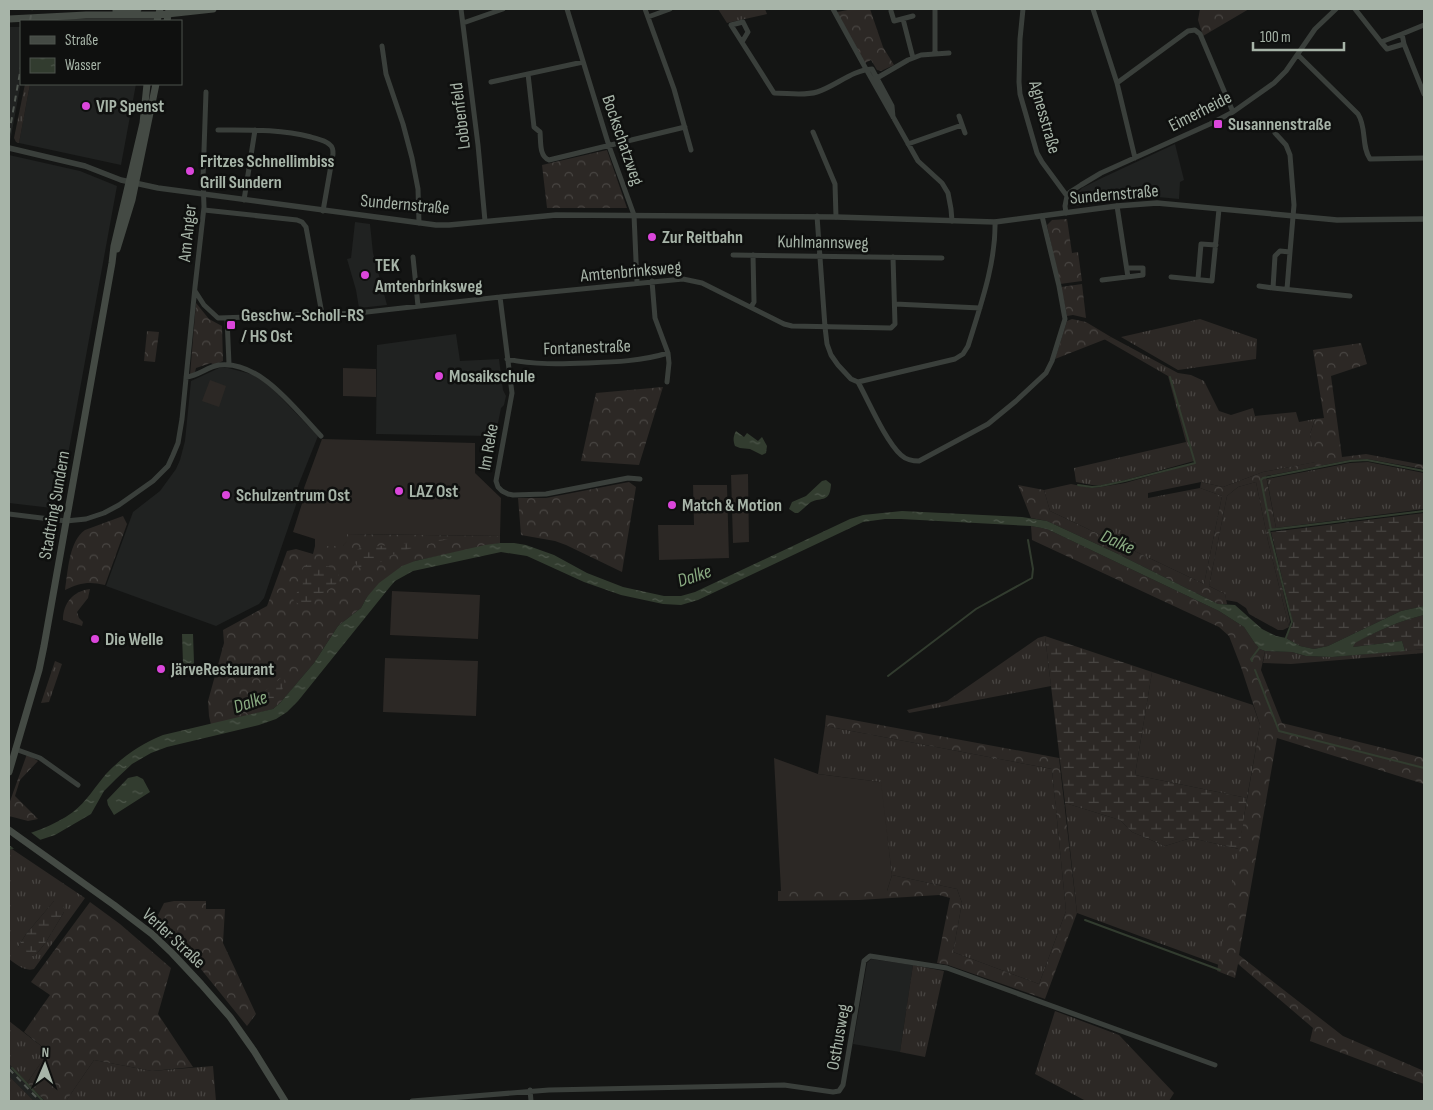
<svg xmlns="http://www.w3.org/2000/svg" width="1433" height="1110" font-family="'Sofia Sans Condensed',sans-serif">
	<defs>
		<pattern id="grass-tufts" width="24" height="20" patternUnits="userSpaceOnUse" patternTransform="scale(1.25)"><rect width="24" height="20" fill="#2c2825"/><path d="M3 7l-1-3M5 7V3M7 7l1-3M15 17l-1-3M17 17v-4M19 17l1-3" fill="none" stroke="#484542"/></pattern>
		<pattern id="forest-crowns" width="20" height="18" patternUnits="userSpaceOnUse" patternTransform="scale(1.25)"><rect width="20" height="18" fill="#2c2825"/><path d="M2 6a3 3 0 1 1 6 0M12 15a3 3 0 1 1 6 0" fill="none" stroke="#484542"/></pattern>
		<pattern id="wetland-marsh" width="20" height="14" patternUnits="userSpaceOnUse" patternTransform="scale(1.25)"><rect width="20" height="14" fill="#2c2825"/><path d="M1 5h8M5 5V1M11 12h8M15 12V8" fill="none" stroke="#484542"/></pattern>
		<pattern id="water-ripples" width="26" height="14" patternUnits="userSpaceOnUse" patternTransform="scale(1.25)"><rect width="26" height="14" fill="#323c2f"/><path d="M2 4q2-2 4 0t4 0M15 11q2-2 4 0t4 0" fill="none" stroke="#4d564a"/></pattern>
	</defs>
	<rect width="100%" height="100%" fill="#141514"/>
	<path fill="#202221" d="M9,27H21V82L10,142H9Z
		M30,84H136L121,165L19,143Z
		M1175,144L1184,180L1180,182L1179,199L1158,197L1138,198L1075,206L1072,204L1071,200L1073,197L1082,188L1104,177Z
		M9,155L80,171L117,186L61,493L54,507L52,508L9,503Z
		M355,222L370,224L373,253L387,305L359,308L356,290L347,259L351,258Z
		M456,334L460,361L499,359L503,390L506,396L504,405L501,408L496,433L489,436L376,434L377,345Z
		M219,368H228L255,375L270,386L318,436L298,486V499L264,598L259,604L216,626L106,586L133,512L160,491L176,469L180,460L185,441L191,381Z
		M871,959L913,965L900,1052L853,1044L867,963Z
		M9,1064L45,1101H34L9,1076Z"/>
	<path fill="url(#grass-tufts)" fill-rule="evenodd" d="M718,9H765L767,14L727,23Z
		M25,84H30L19,143L16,142L14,138Z
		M1200,319L1257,339L1256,359L1178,370L1121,337Z
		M1111,337L1178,373L1191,375L1204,381L1219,411L1231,415L1253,408L1255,416L1296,412L1299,422L1315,419L1310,434L1316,462L1263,472L1223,487L1201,482L1148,493V498L1200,488L1222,496L1204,584L1050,511L1044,490L1071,484L1092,488L1101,487L1125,483L1195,463L1194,461L1125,480L1101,485H1092L1076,482L1074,468L1186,442L1168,376L1104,339Z
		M1368,462L1424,473V509L1276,528L1267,479L1350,463Z
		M1256,482L1268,541L1289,627L1283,630H1278L1249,614L1246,608L1237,602L1226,600L1225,594L1209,586L1227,496L1238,487Z
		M1045,636L1051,686L909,713L907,710L947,701L1038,638Z
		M1424,649V653L1291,664L1263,663L1265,651L1292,652L1306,656L1332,657Z
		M55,661L62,664L49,702L41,703Z
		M1152,672L1253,705L1260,725L1247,798L1135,775Z
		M825,726L1052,769L1066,911L1039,984L953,952L962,903L957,889L892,875L880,782L818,774Z
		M1065,803L1120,820L1132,832L1165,846L1191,838L1239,849L1219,965L1077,913Z
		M12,849L85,898L34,969C25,972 16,964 9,959V850ZM54,901L64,912L46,942L35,956L18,947L26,934Z
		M913,965L944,971L925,1057L900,1052Z
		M1055,1011L1119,1035L1174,1093L1169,1101H1086L1035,1074Z
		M9,1021L45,1049L47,1054L27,1083L9,1064Z
		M94,1060L152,1071L213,1066L216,1101H66Z
		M9,1076L34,1101H9Z"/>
	<path fill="url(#forest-crowns)" d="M853,9H870L883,47L894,65L881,71L877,70L871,60L865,63L837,12Z
		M1200,9H1249L1203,36L1198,20Z
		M607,150L627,208H547L542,165Z
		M1067,219L1072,253L1078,252L1082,281L1060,284L1047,225L1052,220Z
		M1082,284L1086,318L1073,315L1067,316L1061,287Z
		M196,303L209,319L222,326L223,361L214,365L211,363L196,368L195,372L190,375Z
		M1072,319L1086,322L1111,337L1055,359L1067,321Z
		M147,331L159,332L155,362L144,361Z
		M1361,343L1367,364L1331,376L1342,457L1366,454L1424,465V469L1367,459L1350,460L1266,476L1276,528L1269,530L1290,621L1289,627L1268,541L1256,482L1238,487L1227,496L1209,586L1225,594L1227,604H1218L1116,553L1047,521L1031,518L1018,485L1044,490L1050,511L1204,584L1222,496L1200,488L1201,482L1223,487L1263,472L1315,462L1310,434L1315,419L1324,418L1313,350Z
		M663,387L639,465L581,461L596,393Z
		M629,482L636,487L622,572L566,545L555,541L521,535L518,498H546Z
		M123,516L127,524L105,585C89,581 79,583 65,590C68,571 69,541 85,530Z
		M1031,526L1047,529L1219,611L1244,627L1254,642L1260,649L1265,651L1261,670L1282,723L1424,758V784L1277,738L1239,955L1343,1036L1424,1071V1084L1310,1041L1313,1028L1238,964L1235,978L1217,971L1260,725L1241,667L1229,636L1219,627L1032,540Z
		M347,534L500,536V543L415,561L367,597L361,608L338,626L314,663L280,703L273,709L211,725L209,716L208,701L224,643L223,630L267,606L287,551L296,549L313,554L315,546H343Z
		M90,589L88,598L77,612L79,618L83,622L82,626L63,620C63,603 73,591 90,589Z
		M826,715L1059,758L1077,913L1045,999L948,965L937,963L950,898L939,895L859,900L778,901V891H887L892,875L957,889L962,903L953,952L1039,984L1066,911L1052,769L825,726Z
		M27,754L38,761L20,780L15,796L38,819L28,821L9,816V804Z
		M174,901H206V909H225L223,943L256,1014L247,1026L196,963L164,933L155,921L164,903Z
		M90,902L120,924L171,968L158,1014L193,1067L152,1071L94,1060L66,1101H45L27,1083L47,1054L45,1049L24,1032L50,995L31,982Z"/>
	<path fill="url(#wetland-marsh)" d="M1424,513V606L1401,611L1328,646L1314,649L1300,646L1286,638L1293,623L1271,532Z
		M448,539C429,545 410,547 392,555C385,558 372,570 364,569C358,568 353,562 352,556L355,551L360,548Z
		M311,562C321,564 333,566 339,575V582L325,592L315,596L314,603L308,606L294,602L293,598L303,584C300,573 300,568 311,562Z
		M1424,615V649L1405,651L1402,641L1353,647L1354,643C1377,631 1399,621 1424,615Z
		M1045,636L1152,672L1135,775L1247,798L1239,849L1191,838L1165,846L1132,832L1120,820L1065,803Z
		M285,674C283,705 271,705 244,706L272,686Z
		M59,900L64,905V912L46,942L35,956C27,956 21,954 18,947L26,934L54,901Z"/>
	<path fill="#2c2825" d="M343,368L376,369V397L343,396Z
		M210,380L226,386L219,407L202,401Z
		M322,439L475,443V473L501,498L500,536L347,534V541L343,546H315V539L293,532L305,494L304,488Z
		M748,474L749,542L733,543L731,475Z
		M693,485H727L729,558L659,560L658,525H694Z
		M392,591L480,595L478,639L390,635Z
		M385,658L478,661L476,716L383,712Z
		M774,758L818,774L881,782L892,875L887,891H781Z"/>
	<path fill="url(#water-ripples)" d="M736,431L744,437L747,433L758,441L762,437L767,446L766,453L762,455L750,449L740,448L735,446C733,440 733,437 736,431Z
		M826,480L831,484C830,503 822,497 811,502C807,505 802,510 798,513H795L789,509L792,502L806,496L822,481Z
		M902,511L1022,517L1047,521L1116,553L1218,604L1235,605L1262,629L1276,636L1286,638L1300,646L1314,649L1328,646L1401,611L1424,606V615C1399,621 1377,631 1355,643L1353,647L1402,641L1405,651L1332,657L1306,656L1292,652L1265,651L1260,649L1254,642L1244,627L1219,611L1047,529L1031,526L901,519H885L863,522L698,600L681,605L663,604L621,595L584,582L527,556L501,552L413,571L395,581L389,588L298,701L287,712L276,719L259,725L167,747L151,753L132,764L116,779L104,791L91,814L55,835L9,850V840C31,833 54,826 73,812C86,802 95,787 106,774C122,757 141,744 163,735L273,709L280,703L314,663L338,626L361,608L367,597L379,583L402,566L415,561L485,545L500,543H514L526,545L554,555L587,573L623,587L664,596H681L695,592L850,519L863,515Z
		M182,634H193L194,663L190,674L185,672L184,664H183Z
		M137,776L143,779L150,792L114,815L108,805L107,800L128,778Z"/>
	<path fill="#141514" d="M29,831L43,842L16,850L9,845V837Z"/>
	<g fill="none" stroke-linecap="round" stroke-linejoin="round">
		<path stroke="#323c2f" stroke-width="2" d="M1078,485L1092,487L1101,486L1125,481L1195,463L1170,377
			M1271,530L1261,480L1263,478L1350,461L1367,460L1424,471
			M1285,640L1292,622L1269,530L1424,511
			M1252,661L1251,659L1260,647
			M1255,670L1279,731L1424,768
			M888,676L976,609L1032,578L1033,569L1028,540
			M1085,920L1220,970
			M12,1068L43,1101"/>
		<path stroke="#3a3f3b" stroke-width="5" d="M461,9L478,145L485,221
			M567,9L609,146L634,215L637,283
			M645,9L674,89L691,150
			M833,9L866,69L918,161L942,183L948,193L951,209L952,221
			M935,9V54
			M1023,9L1020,39L1019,82L1020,94L1037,153L1042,162L1067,196
			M1093,9L1117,83L1135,158
			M1355,9L1381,42L1402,34L1404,44L1424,94
			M891,11L894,21L913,16
			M648,17L670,9
			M903,19L913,58
			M463,23L503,9
			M1402,34L1424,25
			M742,42L748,32L743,22L731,25L774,93C788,93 804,96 817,92C836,86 852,70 872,69L892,106L893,117
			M1381,42L1387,49L1404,44
			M382,46L386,74L403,124L412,158L418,189L419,223
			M1298,55L1358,114C1367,128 1361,146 1370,159L1424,158
			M528,74L534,127L540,132C541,142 539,156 549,160L685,127
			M877,78L908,60L921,55L949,53
			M491,82L583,62
			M1117,83L1188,31L1195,30L1200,34L1233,112
			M959,116L965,133
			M218,130C250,130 280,129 311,137C317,139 324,140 329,144C333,147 333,150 333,154L323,211
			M813,132L835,184L836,217
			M1275,133L1286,145L1290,155L1294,205L1290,252L1280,251L1275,256L1273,288L1350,296
			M908,144L962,125
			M244,200L255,130
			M1117,206L1128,277
			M204,210L297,220L302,222L306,227L322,314
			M1066,213L1065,206L1067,196L1070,192L1081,185L1101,173L1210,124L1233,112L1274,83L1286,71L1315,29L1336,9
			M817,216L825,327L827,344L831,355L838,365L851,379L858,382C869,402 885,440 901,455C905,459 913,461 919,461L988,424L1016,401L1046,373L1052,361L1065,319L1059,286L1042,216
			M733,255L942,258
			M413,257L418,306
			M1171,277L1212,281L1219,209
			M1198,279L1201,244L1216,245
			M1102,280L1143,275V268H1127
			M652,281L655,318L668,353L669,363L667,382
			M1259,286L1273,288
			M1287,289L1290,252
			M195,291L204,305L218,318L358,313L500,297L683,279L702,283L784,324L792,326L891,328L895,324L893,257
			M500,297L512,393L496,481L498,487L502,491L508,494L513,495L546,494L628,478L640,479
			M895,304L980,308
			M751,307L754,302L753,255
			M227,318L229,364
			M507,359C534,365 561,364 588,363C615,362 642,361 668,353
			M186,377C198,376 207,367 219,365C260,360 295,409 321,436
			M858,382L955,359L963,354L968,346C980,307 996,263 995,222
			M9,514L66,521L86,519L104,513L119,505L153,481L168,466L173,455L178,443L182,419L195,287L204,207L203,179L206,92
			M15,749L40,758L78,785
			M530,1090L531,1101
			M412,1101L549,1090L784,1085L833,1092L839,1091L843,1085L864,961L870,956L947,968L1215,1065"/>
		<path stroke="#3a3f3b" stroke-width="5.5" d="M9,148L85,166L121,180L158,188L436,225H449L556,215L836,217L995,222L1117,206L1157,203L1337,220L1424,219"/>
		<path stroke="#444a44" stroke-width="7" d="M116,11L138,9
			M9,19L86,15H158L213,9
			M157,21L160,9
			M167,21L169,9
			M117,249L132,200L156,84
			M9,772L39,670L44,646L112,263L114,246L143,123L147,84
			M9,830L114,905L152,934L172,953L201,984L230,1017L254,1051L285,1101"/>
		<path stroke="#515751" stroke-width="2" stroke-dasharray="6 5" stroke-linecap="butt" d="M30,21L32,9
			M9,134L21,67
			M9,1069L40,1101"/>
	</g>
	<g fill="#db46db" stroke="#0f100f" stroke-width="2">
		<circle cx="86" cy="106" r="5"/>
		<rect x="1213" y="119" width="10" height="10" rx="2.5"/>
		<circle cx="190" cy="171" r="5"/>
		<circle cx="652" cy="237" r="5"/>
		<circle cx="365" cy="275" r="5"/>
		<rect x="226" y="320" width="10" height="10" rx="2.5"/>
		<circle cx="439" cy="376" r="5"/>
		<circle cx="399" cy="491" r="5"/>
		<circle cx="226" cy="495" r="5"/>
		<circle cx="672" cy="505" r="5"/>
		<circle cx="95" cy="639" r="5"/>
		<circle cx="161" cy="669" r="5"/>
	</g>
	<g text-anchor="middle" stroke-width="5" stroke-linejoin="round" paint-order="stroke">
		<g font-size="18" font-weight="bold" fill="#a7b4a8" stroke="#0f100f" text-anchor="start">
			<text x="96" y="112">VIP Spenst</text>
			<text x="1228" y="130">Susannenstraße</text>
			<text x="200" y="167">Fritzes Schnellimbiss<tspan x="200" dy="21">Grill Sundern</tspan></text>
			<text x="662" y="243">Zur Reitbahn</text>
			<text x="375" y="271">TEK<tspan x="375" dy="21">Amtenbrinksweg</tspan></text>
			<text x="241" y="321">Geschw.-Scholl-RS<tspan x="241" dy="21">/ HS Ost</tspan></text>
			<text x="449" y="382">Mosaikschule</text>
			<text x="409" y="497">LAZ Ost</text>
			<text x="236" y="501">Schulzentrum Ost</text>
			<text x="682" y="511">Match &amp; Motion</text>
			<text x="105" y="645">Die Welle</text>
			<text x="171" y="675">JärveRestaurant</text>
		</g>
		<g font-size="18" fill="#a7b4a8" stroke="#0f100f">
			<text transform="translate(1200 111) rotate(-27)" y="6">Eimerheide</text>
			<text transform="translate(460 116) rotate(-97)" y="6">Lobbenfeld</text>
			<text transform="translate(1045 117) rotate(74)" y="6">Agnesstraße</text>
			<text transform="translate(623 140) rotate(71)" y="6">Bockschatzweg</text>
			<text transform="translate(1114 194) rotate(-5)" y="6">Sundernstraße</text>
			<text transform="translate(405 204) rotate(5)" y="6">Sundernstraße</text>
			<text transform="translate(187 233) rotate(-84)" y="6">Am Anger</text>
			<text transform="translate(823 242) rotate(1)" y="6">Kuhlmannsweg</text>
			<text transform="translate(631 271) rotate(-5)" y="6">Amtenbrinksweg</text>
			<text transform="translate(587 347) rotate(-2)" y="6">Fontanestraße</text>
			<text transform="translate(488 447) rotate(-80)" y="6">Im Reke</text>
			<text transform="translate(54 505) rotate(-80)" y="6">Stadtring Sundern</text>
			<text transform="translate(174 938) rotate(43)" y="6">Verler Straße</text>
			<text transform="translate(838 1037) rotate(-80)" y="6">Osthusweg</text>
		</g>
		<g font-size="19" font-style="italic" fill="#8aab82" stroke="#0f100f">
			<text transform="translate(1118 541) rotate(24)" y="7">Dalke</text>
			<text transform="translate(694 575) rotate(-18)" y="7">Dalke</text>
			<text transform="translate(250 701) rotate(-19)" y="7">Dalke</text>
		</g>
	</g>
	<rect width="1433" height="1110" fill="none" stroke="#a7b4a8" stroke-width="20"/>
	<rect x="20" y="20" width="162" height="65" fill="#0f100f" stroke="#4c524c"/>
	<rect x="30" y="36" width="25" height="8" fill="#444a44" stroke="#4c524c"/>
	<text x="65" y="45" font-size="15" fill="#a7b4a8">Straße</text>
	<rect x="30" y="58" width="25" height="15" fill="url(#water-ripples)" stroke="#4c524c"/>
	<text x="65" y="70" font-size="15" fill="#a7b4a8">Wasser</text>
	<g transform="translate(45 1065) rotate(2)" stroke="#0f100f" stroke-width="4" paint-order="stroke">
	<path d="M0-4L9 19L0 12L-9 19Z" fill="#a7b4a8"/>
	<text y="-8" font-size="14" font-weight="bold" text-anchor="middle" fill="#a7b4a8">N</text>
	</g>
	<path d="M1253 42v8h91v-8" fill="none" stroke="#a7b4a8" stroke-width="2.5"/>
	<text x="1260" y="42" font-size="15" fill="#a7b4a8" stroke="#0f100f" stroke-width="4" paint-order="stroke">100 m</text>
</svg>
